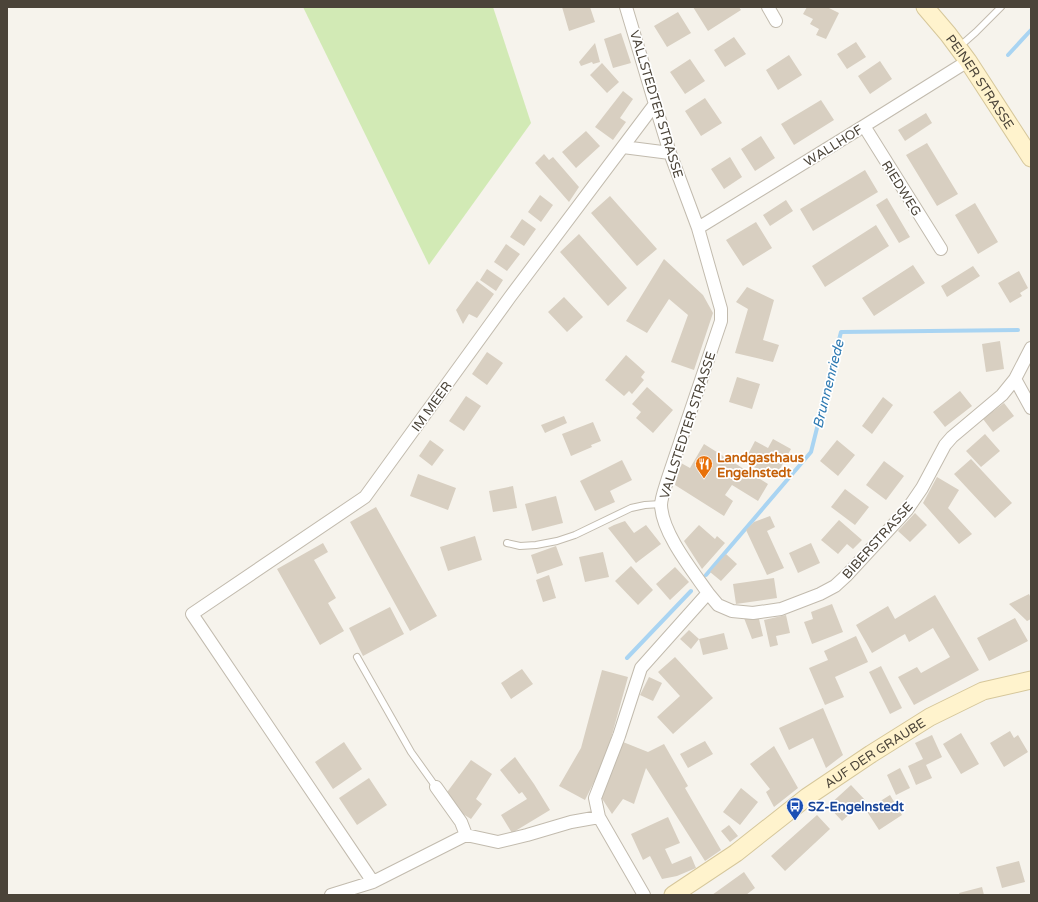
<svg xmlns="http://www.w3.org/2000/svg" width="1038" height="902" font-family="'Varela Round',sans-serif">
	<rect width="100%" height="100%" fill="#f6f3ec"/>
	<path fill="#d2eab5" d="M303,7H493L531,123L429,265Z"/>
	<g fill="none" stroke-linecap="round" stroke-linejoin="round">
		<path stroke="#a9d4f2" stroke-width="4" d="M1008,55L1031,30
			M706,575L811,452L841,332L1018,330
			M627,658L691,591"/>
	</g>
	<path fill="#d8cfc1" d="M562,7H590L595,22L569,31Z
		M693,7H739L741,10L708,31Z
		M807,7H827L839,13L826,39L816,35L819,29L810,24L813,19L803,14Z
		M678,12L691,33L667,47L654,26Z
		M621,33L631,63L613,68L604,39Z
		M734,37L746,54L725,67L714,50Z
		M856,42L866,57L847,69L837,54Z
		M595,43L600,62L593,64L592,62L581,66L579,62Z
		M789,55L802,75L778,90L766,70Z
		M690,59L705,81L685,94L670,72Z
		M880,61L892,79L870,94L858,76Z
		M602,63L619,82L607,93L590,75Z
		M623,91L633,99L620,118L626,122L613,140L595,127Z
		M705,98L722,123L701,136L685,111Z
		M821,100L834,120L794,145L781,124Z
		M926,113L932,123L905,141L898,130Z
		M586,131L600,146L576,168L562,152Z
		M761,136L775,158L755,171L741,149Z
		M927,143L958,194L937,206L906,155Z
		M544,154L549,160L553,157L579,187L569,202L535,163Z
		M730,157L742,177L724,189L711,169Z
		M865,170L878,192L813,231L800,209Z
		M540,195L553,205L541,222L528,212Z
		M610,196L657,249L637,266L591,213Z
		M887,198L910,237L899,243L876,205Z
		M786,200L793,211L770,226L763,215Z
		M975,203L998,242L978,254L955,215Z
		M522,219L536,229L524,246L510,237Z
		M756,222L772,248L743,266L726,240Z
		M876,225L889,246L825,287L812,266Z
		M579,234L627,288L608,306L560,252Z
		M506,244L520,254L507,271L494,262Z
		M664,259L703,295L713,313L694,370L671,362L688,315L669,299L647,333L626,321Z
		M913,265L925,283L874,316L862,298Z
		M973,266L980,276L947,297L941,286Z
		M487,269L503,280L496,291L480,280Z
		M1019,271L1028,288L1020,293L1022,296L1010,303L998,283Z
		M477,281L494,294L477,318L469,314L463,324L456,310Z
		M747,287L774,300L763,340L779,345L773,362L735,353L748,309L736,302Z
		M564,297L583,317L567,332L548,312Z
		M1000,341L1004,369L986,372L982,344Z
		M487,352L503,363L487,385L472,374Z
		M626,355L645,372L641,377L644,380L632,394L629,391L624,396L605,380Z
		M737,377L760,384L752,409L729,402Z
		M647,387L673,410L653,433L636,418L641,412L632,404Z
		M960,391L972,406L945,427L933,412Z
		M466,396L481,406L464,431L449,421Z
		M883,397L893,405L872,434L862,426Z
		M1004,403L1014,416L993,432L983,419Z
		M564,416L567,423L545,433L541,425Z
		M593,422L601,441L591,445L592,447L571,456L562,434Z
		M985,434L1000,451L981,467L966,451Z
		M773,439L791,449L775,478L744,462L755,441L768,448Z
		M430,440L444,450L432,466L419,456Z
		M837,440L855,455L838,476L820,461Z
		M704,444L768,484L758,501L732,485L725,495L733,501L724,516L675,485L681,463L690,468Z
		M971,459L1012,503L995,518L954,474Z
		M622,460L632,480L610,491L615,502L595,511L580,481Z
		M884,461L904,476L886,500L866,485Z
		M418,474L456,488L448,510L410,496Z
		M937,477L959,490L948,508L972,534L959,544L923,503Z
		M513,486L517,508L493,512L489,491Z
		M845,489L869,507L855,525L831,507Z
		M556,496L563,523L532,531L525,504Z
		M376,507L437,616L410,631L350,522Z
		M915,513L927,525L910,542L898,531Z
		M770,516L775,527L767,531L784,568L767,575L746,530L754,522Z
		M839,520L862,540L853,549L847,544L838,554L821,540Z
		M625,521L634,533L646,525L661,544L636,563L608,528L614,525Z
		M699,525L715,539L717,536L725,543L702,569L684,541Z
		M475,536L482,560L448,571L440,547Z
		M323,543L328,552L314,560L336,598L328,603L344,631L320,645L277,569Z
		M811,543L820,563L798,573L789,553Z
		M556,546L563,565L537,574L531,555Z
		M603,552L609,577L585,582L579,557Z
		M726,554L737,564L721,581L710,572Z
		M631,566L653,590L638,605L615,581Z
		M675,567L689,582L670,600L656,584Z
		M549,575L556,598L543,602L536,580Z
		M774,578L777,598L736,604L733,584Z
		M1029,594L1031,598V619L1027,621L1009,604Z
		M935,595L979,670L914,705L898,677L917,667L921,673L950,657L933,628L909,642L905,634L872,653L856,625L888,606L895,619Z
		M832,604L843,632L812,644L804,622L813,619L811,612Z
		M390,607L404,634L363,656L349,628Z
		M786,615L790,633L776,636L778,645L770,647L764,620Z
		M744,618L759,619L763,636L752,639Z
		M1015,618L1028,641L989,661L977,638Z
		M689,630L699,639L691,649L680,639Z
		M724,633L728,649L703,655L699,639Z
		M856,636L868,662L835,677L844,697L825,705L809,668L828,660L824,651Z
		M675,657L713,698L673,734L657,717L680,696L658,672Z
		M881,666L902,708L890,714L869,672Z
		M522,669L533,684L511,699L501,683Z
		M602,670L628,677L605,760L585,800L559,786L581,748Z
		M649,677L662,683L653,701L640,695Z
		M823,708L843,755L826,768L813,738L789,750L779,728Z
		M1010,731L1014,738L1018,735L1028,752L1004,767L990,743Z
		M961,733L979,764L961,774L943,744Z
		M932,735L942,757L926,765L932,778L916,785L908,766L923,759L915,743Z
		M705,741L713,754L688,768L680,754Z
		M344,742L362,769L333,789L315,762Z
		M623,742L648,752L664,744L688,786L685,788L721,850L705,861L646,768L634,804L623,799L612,814L601,797Z
		M774,746L798,788L774,807L766,792L770,789L750,764Z
		M515,757L534,784L550,810L512,833L501,815L527,799L522,792L519,794L500,770Z
		M471,760L492,774L476,799L482,804L471,819L463,814L445,795Z
		M900,768L910,788L896,795L887,775Z
		M369,778L387,805L357,825L339,798Z
		M851,785L865,800L842,821L828,806Z
		M741,788L758,802L740,825L723,812Z
		M890,795L902,815L879,830L866,810Z
		M817,815L830,829L785,871L771,856Z
		M668,817L680,843L665,849L672,864L691,856L696,868L677,876L662,879L650,856L643,860L631,834Z
		M729,825L738,836L730,842L721,831Z
		M1019,861L1025,882L1002,888L996,867Z
		M744,872L755,888L746,895H712Z
		M982,887L984,895H960L959,893Z"/>
	<g fill="none" stroke-linecap="round" stroke-linejoin="round">
		<g stroke="#c2bbae" stroke-width="8">
			<path id="lane" d="M959,47L976,32L1001,7
				M507,543L520,546L536,545L557,541L575,535L631,508L645,505L661,504
				M357,657L411,752L436,787"/>
		</g>
		<g stroke="#c2bbae" stroke-width="14">
			<path id="street" d="M626,7L655,104L670,153L698,228L721,309V321L668,478C666,485 661,498 661,505C662,533 692,570 708,593L641,668L619,736L595,798L599,817L644,895
				M768,7L776,21
				M864,126L941,249
				M623,147L670,153
				M698,228L864,126L968,61
				M1015,379L1031,408
				M708,593L718,605L732,611L753,613L781,609L820,594L835,586L847,575L907,510L922,488L945,445L952,437L1002,395L1015,379L1031,348
				M436,787L461,822L466,835
				M373,882L192,614L365,497L510,297L655,104
				M331,895L373,882L466,835L498,842L527,835L571,822L599,817"/>
		</g>
		<g stroke="#d6c79b" stroke-width="19">
			<g id="secondary">
				<path id="s1" d="M925,7L948,34L968,61L1031,158"/>
				<path id="s2" d="M673,895L736,853L807,797L871,754L930,717L983,691L1031,680"/>
			</g>
		</g>
		<use href="#lane" stroke="#fff" stroke-width="6"/>
		<use href="#street" stroke="#fff" stroke-width="12"/>
		<use href="#secondary" stroke="#fff3cd" stroke-width="17"/>
	</g>
	<defs>
		<g id="restaurant-pin" transform="scale(0.9)"><path d="M0 17L-7.5 6A9.5 9.5 0 1 1 7.5 6Z" fill="#e8710a" stroke="#fff"/><path d="M-5-6h1v4h1v-4h1v4h1v-4h1v5L-1.5 .5V6h-2V.5L-5-1ZM5-6V6H3V1.5H1.5Q1.5-4 5-6Z" fill="#fff"/></g>
		<g id="bus-pin" transform="scale(0.9)"><path d="M0 17L-7.5 6A9.5 9.5 0 1 1 7.5 6Z" fill="#1a4fb4" stroke="#fff"/><path d="M-5-6H5V4H4V6H2V4H-2V6H-4V4H-5ZM-3.5-4V0h7V-4ZM-3.5 1.2v1.5H-2V1.2ZM2 1.2v1.5H3.5V1.2Z" fill="#fff"/></g>
	</defs>
	<g fill-rule="evenodd">
		<use href="#restaurant-pin" x="704" y="464"/>
		<use href="#bus-pin" x="795" y="806"/>
	</g>
	<g text-anchor="middle" stroke-width="3.5" stroke-linejoin="round" paint-order="stroke">
		<g font-size="13" fill="#4b4439" stroke="#fff">
			<text dy="5" stroke="none"><textPath href="#s1" startOffset="93">PEINER STRASSE</textPath></text>
			<text transform="translate(657 104) rotate(73)" y="5">VALLSTEDTER STRASSE</text>
			<text transform="translate(833 145) rotate(-32)" y="5">WALLHOF</text>
			<text transform="translate(902 188) rotate(58)" y="5">RIEDWEG</text>
			<text transform="translate(431 406) rotate(-54)" y="5">IM MEER</text>
			<text transform="translate(687 425) rotate(-72)" y="5">VALLSTEDTER STRASSE</text>
			<text transform="translate(877 540) rotate(-48)" y="5">BIBERSTRASSE</text>
			<text dy="5" stroke="none"><textPath href="#s2" startOffset="247">AUF DER GRAUBE</textPath></text>
		</g>
		<g font-size="13" font-weight="bold" fill="#c56008" stroke="#fff" text-anchor="start">
			<text x="717" y="462">Landgasthaus<tspan x="717" dy="15">Engelnstedt</tspan></text>
		</g>
		<g font-size="13" font-weight="bold" fill="#164399" stroke="#fff" text-anchor="start">
			<text x="808" y="811">SZ-Engelnstedt</text>
		</g>
		<g font-size="14" font-style="italic" fill="#2e7ab2" stroke="#fff">
			<text transform="translate(828 384) rotate(-76)" y="5">Brunnenriede</text>
		</g>
	</g>
	<rect width="1038" height="902" fill="none" stroke="#4b4439" stroke-width="16"/>
</svg>
